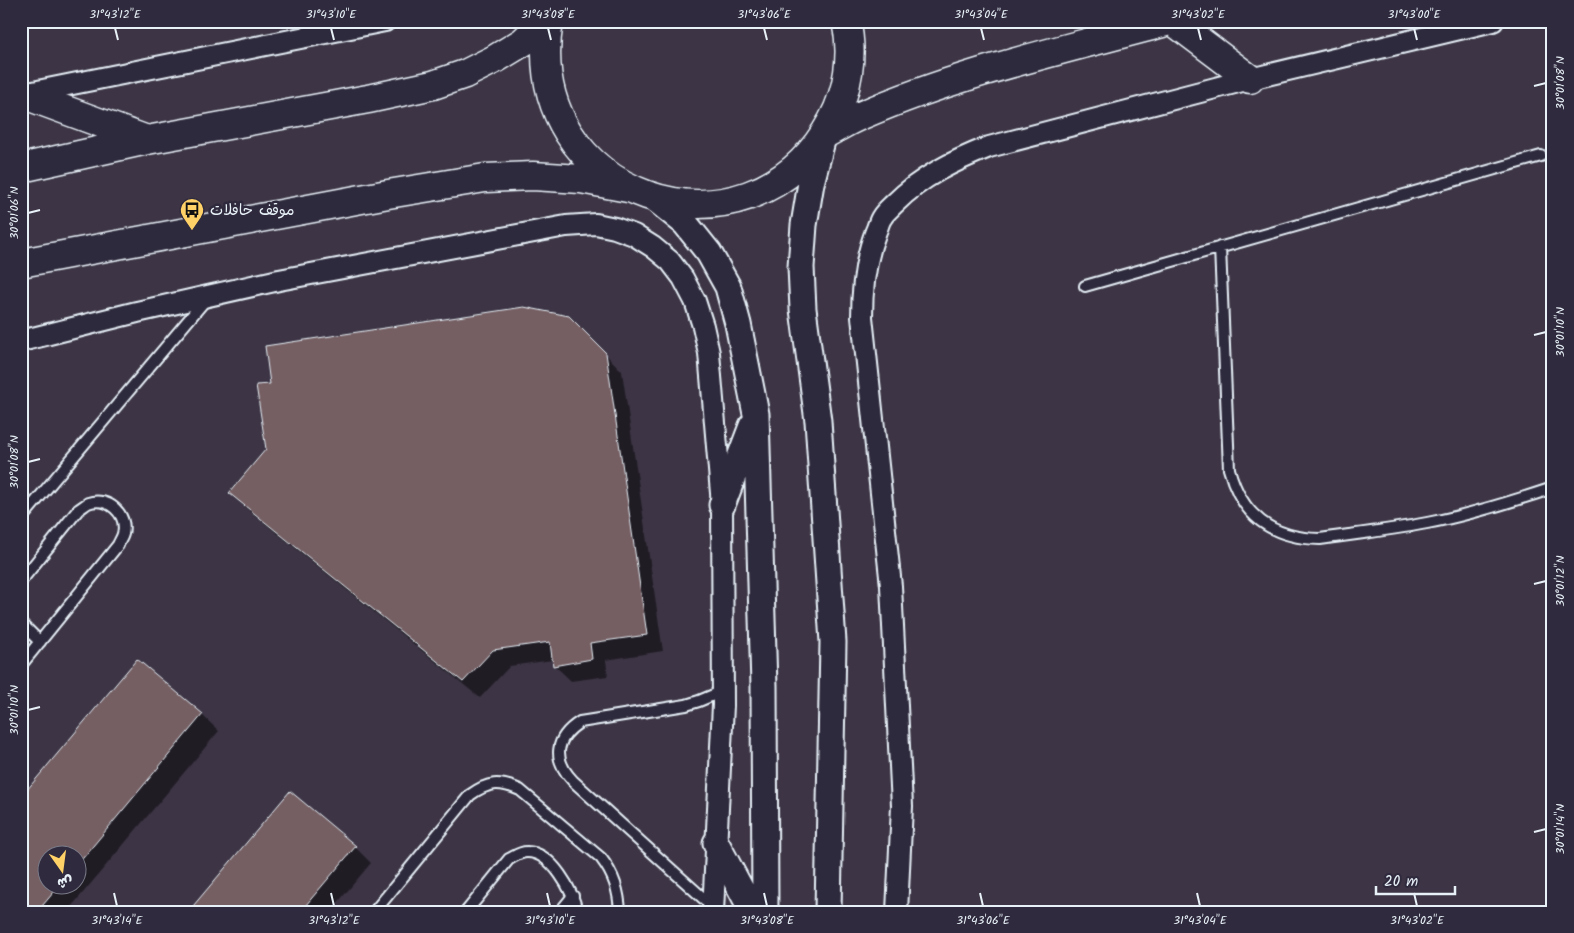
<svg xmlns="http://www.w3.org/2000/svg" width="1574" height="933" font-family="Kalam,'Playpen Sans Arabic',sans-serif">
	<rect width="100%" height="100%" fill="#3d3545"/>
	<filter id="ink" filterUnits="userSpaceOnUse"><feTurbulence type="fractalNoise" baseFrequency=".02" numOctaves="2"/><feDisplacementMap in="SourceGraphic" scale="10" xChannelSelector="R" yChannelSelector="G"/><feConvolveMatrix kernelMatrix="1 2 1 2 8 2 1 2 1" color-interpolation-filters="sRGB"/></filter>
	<g filter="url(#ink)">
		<path fill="#0007" fill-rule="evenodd" d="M569,317L622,371L663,651L606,660L608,676L571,681L554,665L553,660L510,666L480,698L247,509L230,492L267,449L272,385Z
			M137,661L202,715L219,731L67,912H21ZM48,856H78V886H48Z
			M355,847L371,863L330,912H190Z"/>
		<path fill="#755f63" stroke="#e8f1f8" d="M524,307L569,316L606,353L647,635L590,643L592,659L553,666L550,642L493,650L463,682L229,493L266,449L256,385L270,384L265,346Z
			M137,659L203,714L78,864V856H48V886H59L37,912H21V797Z
			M290,791L356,846L300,912H188Z"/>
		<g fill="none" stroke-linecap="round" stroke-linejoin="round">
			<g stroke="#e8f1f8" stroke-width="14">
				<path id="service" d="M1220,247L1229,469C1242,516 1271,538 1320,539C1355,534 1391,530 1427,523C1470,515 1511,502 1553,488
					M1085,286L1541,156
					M21,519L207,298
					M21,581L78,510C81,508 85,505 88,503C108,496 128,514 123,534C122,538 119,542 118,545L21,665
					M21,623L40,642
					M713,907L573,781C552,759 555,738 580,722L686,705L699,701L723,691
					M374,912L470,795C488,782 499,781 520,790L601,858C614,875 619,891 620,912
					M466,912L509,859C515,856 520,852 527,852C552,852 573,891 577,912
					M560,912L573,896"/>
			</g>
			<g stroke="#e8f1f8" stroke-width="24">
				<path id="minor" d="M23,94L385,21
					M21,341L137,312L279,280L566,226L596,224L615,228L634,235L653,247L670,261L683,278L695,301L703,326L709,353L722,505L723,705L713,912
					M897,912L902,806L891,586L862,317C862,287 865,259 876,231C878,227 879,221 882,217C885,212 891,207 895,203C922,176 954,161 989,147L1250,79L1493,21"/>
			</g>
			<g stroke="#e8f1f8" stroke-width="29">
				<path id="tertiary" d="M823,137L811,183L804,225L801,267L803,309L818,421L833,642L828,912
					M654,198L685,223L709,253L728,287L738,324L756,414L764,686L765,912
					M722,505L752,426
					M716,843L753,912"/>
			</g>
			<g stroke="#e8f1f8" stroke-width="31">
				<path id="secondary" d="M549,21C518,197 748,276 832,121C848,92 854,54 846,21
					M1173,21L1250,79
					M22,94L147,140
					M825,134C837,128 849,120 862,115C961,72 1067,49 1170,21
					M21,168L147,140L368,99L433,85L465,74L495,59L523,42L545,21
					M21,263L388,194L485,178L533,176L581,179L628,188"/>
			</g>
			<use href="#service" stroke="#2f2a3d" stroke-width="10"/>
			<use href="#minor" stroke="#2f2a3d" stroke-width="20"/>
			<use href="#tertiary" stroke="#2f2a3d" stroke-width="25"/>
			<use href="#secondary" stroke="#2f2a3d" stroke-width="28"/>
		</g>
	</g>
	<path fill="none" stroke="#e8f1f8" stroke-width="2" d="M115,28L118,40M331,28L334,40M548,28L551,40M764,28L767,40M981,28L984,40M1198,28L1201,40M1414,28L1417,40M1534,86L1546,83M28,213L40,210M1534,335L1546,332M28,462L40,459M1534,584L1546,581M28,710L40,707M1534,832L1546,829M114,893L117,906M331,893L334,906M547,893L550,906M764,893L767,906M980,893L983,906M1197,893L1200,906M1414,893L1417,906"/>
	<defs>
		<g id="bus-pin" transform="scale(1.25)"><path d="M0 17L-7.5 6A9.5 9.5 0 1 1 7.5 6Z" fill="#ffd166" stroke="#2f2a3d"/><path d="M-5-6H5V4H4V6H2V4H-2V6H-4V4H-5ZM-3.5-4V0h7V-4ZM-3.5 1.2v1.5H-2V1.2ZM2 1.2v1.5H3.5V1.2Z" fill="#111"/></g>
	</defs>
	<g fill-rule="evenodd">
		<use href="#bus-pin" x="192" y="210"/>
	</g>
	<g text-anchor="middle" stroke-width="5" stroke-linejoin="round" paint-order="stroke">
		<g font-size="15" fill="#e8f1f8" stroke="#2f2a3d" text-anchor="start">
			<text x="210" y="215">موقف حافلات</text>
		</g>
	</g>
	<rect width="1574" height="933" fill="none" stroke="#2f2a3d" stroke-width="55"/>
	<g transform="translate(62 870) rotate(166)"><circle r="24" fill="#2f2a3d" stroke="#797a88"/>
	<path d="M0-4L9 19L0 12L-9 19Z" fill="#ffd166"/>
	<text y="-8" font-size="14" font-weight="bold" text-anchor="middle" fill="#e8f1f8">ش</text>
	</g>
	<path d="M1376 886v8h79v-8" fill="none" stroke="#e8f1f8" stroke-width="2.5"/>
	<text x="1384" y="886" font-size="15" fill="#e8f1f8" stroke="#2f2a3d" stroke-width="4" paint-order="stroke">20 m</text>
	<rect x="28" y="28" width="1518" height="878" fill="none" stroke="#e8f1f8" stroke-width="2"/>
	<g font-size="12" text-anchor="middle" fill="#e8f1f8">
		<text x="115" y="18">31°43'12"E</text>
		<text x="331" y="18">31°43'10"E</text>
		<text x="548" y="18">31°43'08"E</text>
		<text x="764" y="18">31°43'06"E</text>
		<text x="981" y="18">31°43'04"E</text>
		<text x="1198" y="18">31°43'02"E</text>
		<text x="1414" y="18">31°43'00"E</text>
		<text transform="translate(1560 83) rotate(-90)" y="4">30°01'08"N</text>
		<text transform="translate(14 213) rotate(-90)" y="4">30°01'06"N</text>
		<text transform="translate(1560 332) rotate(-90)" y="4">30°01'10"N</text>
		<text transform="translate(14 462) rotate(-90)" y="4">30°01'08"N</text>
		<text transform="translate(1560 581) rotate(-90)" y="4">30°01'12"N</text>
		<text transform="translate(14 710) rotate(-90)" y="4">30°01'10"N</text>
		<text transform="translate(1560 829) rotate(-90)" y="4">30°01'14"N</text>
		<text x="117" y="924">31°43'14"E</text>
		<text x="334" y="924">31°43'12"E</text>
		<text x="550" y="924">31°43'10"E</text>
		<text x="767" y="924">31°43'08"E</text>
		<text x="983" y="924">31°43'06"E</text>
		<text x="1200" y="924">31°43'04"E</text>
		<text x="1417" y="924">31°43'02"E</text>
	</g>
</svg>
